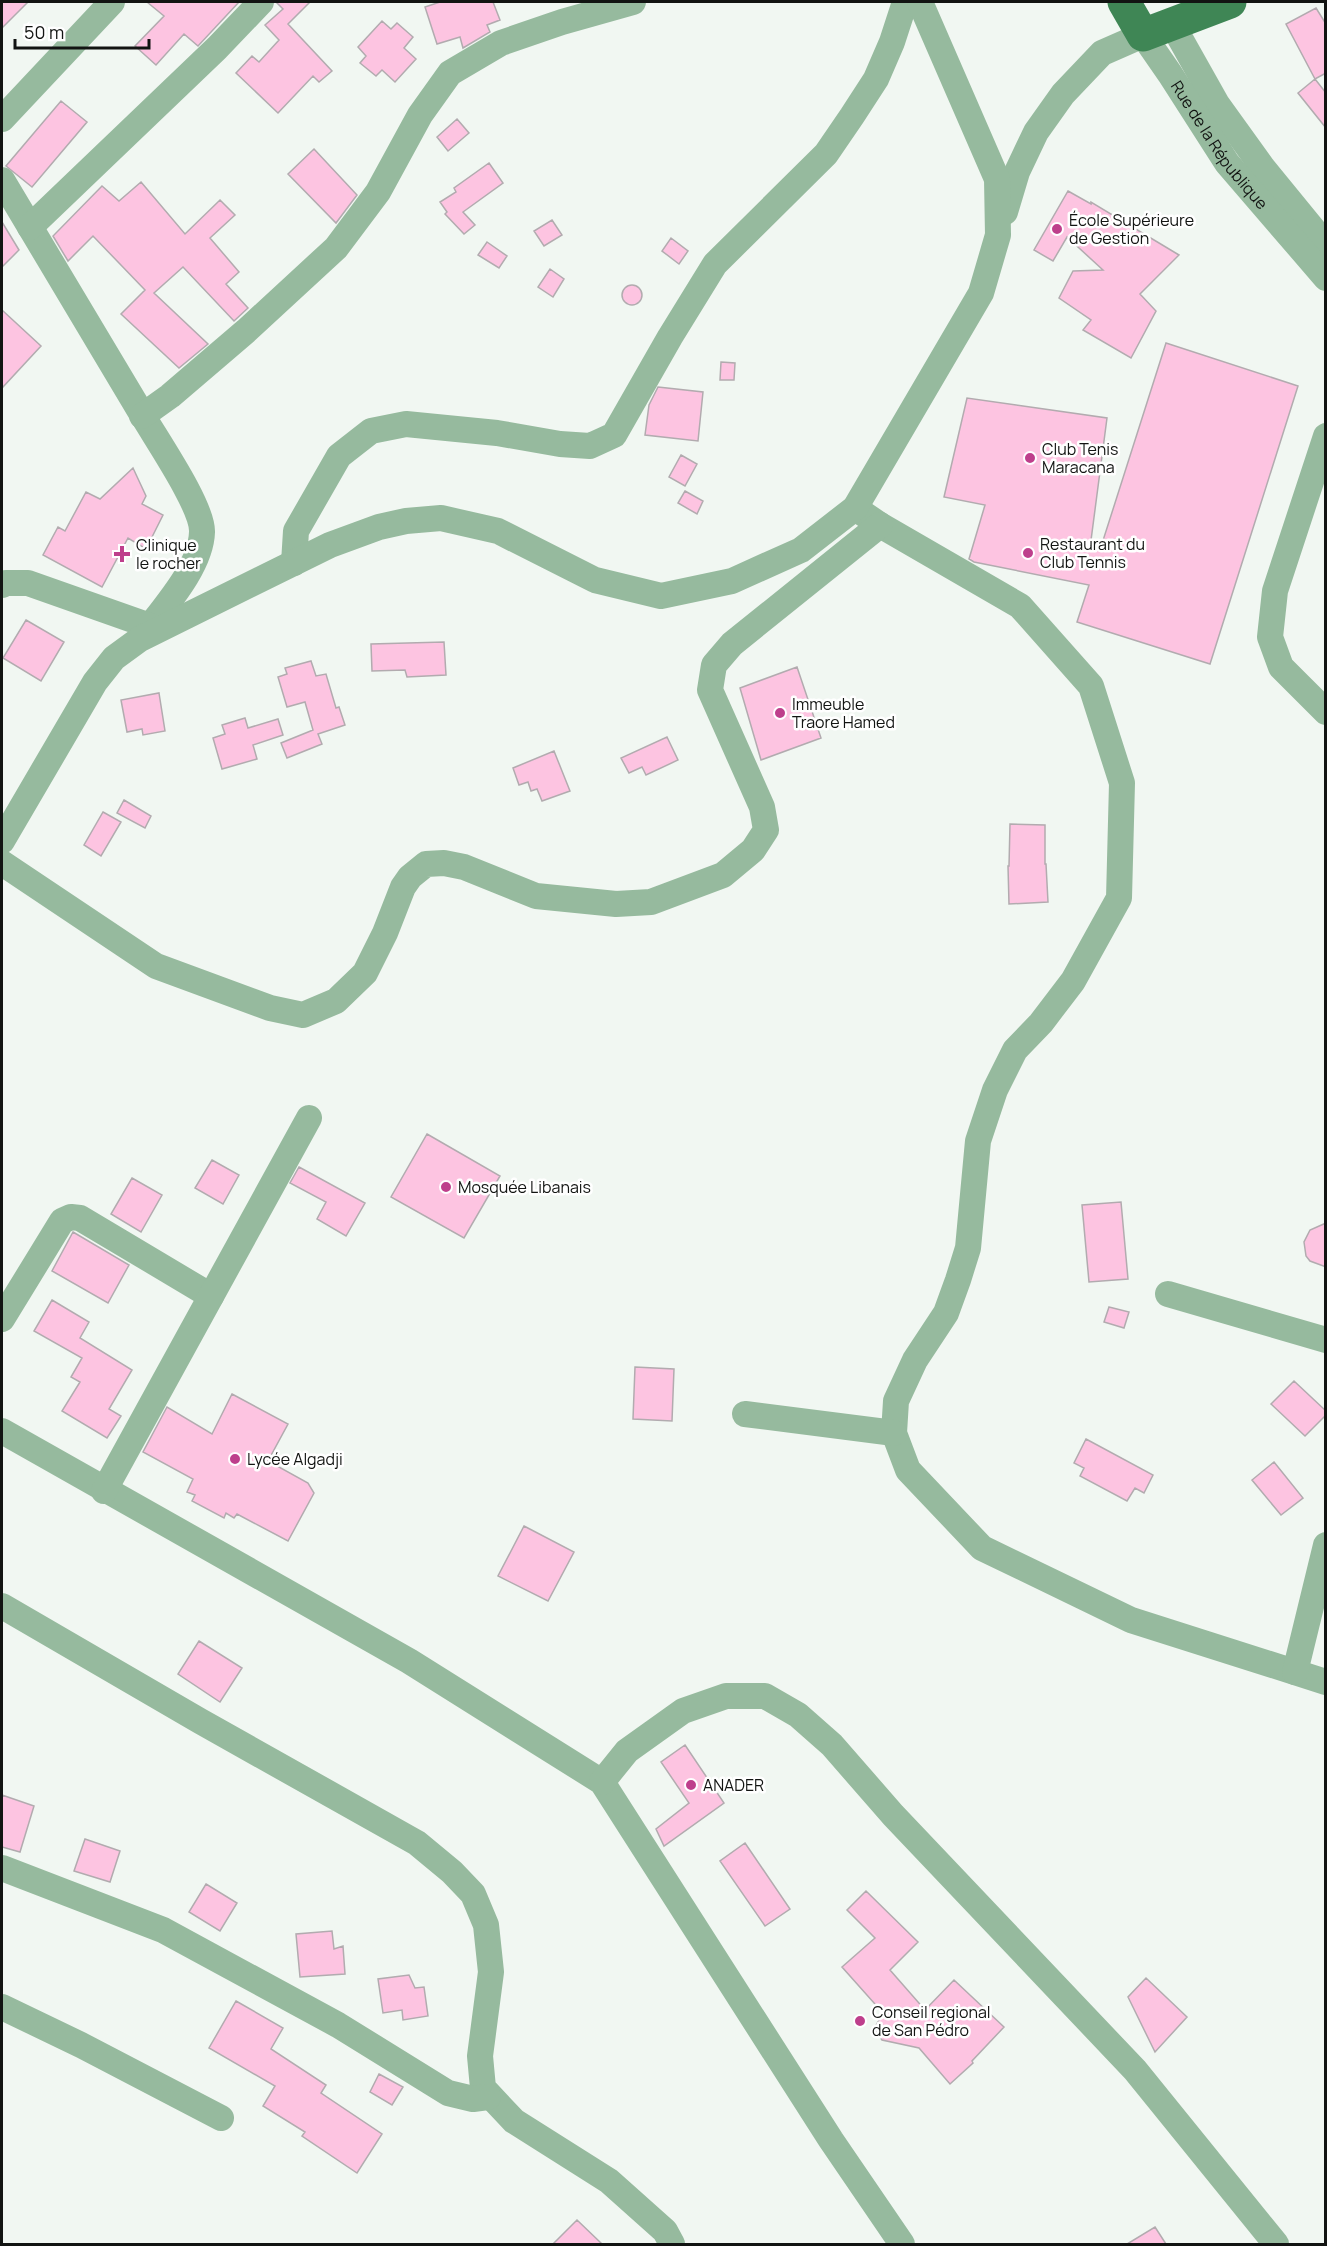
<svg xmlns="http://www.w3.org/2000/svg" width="1327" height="2246" font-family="Manrope,sans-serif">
	<rect width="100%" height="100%" fill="#f1f7f2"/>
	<path fill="#fdc4e1" stroke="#b2abaf" stroke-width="1.5" d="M2,2H28L2,28Z
		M147,2H239L198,46L184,34L156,65L135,46L164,16Z
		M276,2H310L288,24L332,71L319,82L313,76L278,113L236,73L252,56L259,62L279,40L265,25L283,9Z
		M440,2H493L500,20L487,25L490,32L463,48L460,37L437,44L425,7Z
		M1316,8L1326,24V73L1315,79L1286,24Z
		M382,21L391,29L397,23L413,37L404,48L416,59L395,82L382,70L376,76L360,63L366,56L358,47Z
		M1315,79L1326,93V128L1298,93Z
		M61,101L87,122L32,187L6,166Z
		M457,119L469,133L448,151L437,137Z
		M314,149L357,195L336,223L288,174Z
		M489,163L503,183L463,212L475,225L464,234L445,214L447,212L440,202L456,192L454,188Z
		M141,182L185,234L220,200L235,215L210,238L239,272L226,284L248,308L234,321L183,267L154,293L208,344L179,368L121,314L145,290L93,236L68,261L53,236L102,186L119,201Z
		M1068,191L1091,204V202L1179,255L1140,294L1156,311L1131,358L1083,330L1091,320L1059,298L1073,271L1103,270L1067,237L1053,261L1034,250Z
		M552,220L562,235L544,246L534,231Z
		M2,222L19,250L2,267Z
		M671,238L688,251L679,264L662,251Z
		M487,242L507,256L499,268L478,255Z
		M550,269L564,279L553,297L538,287Z
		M622 295a10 10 0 1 1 20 0a10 10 0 1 1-20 0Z
		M2,310L41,346L2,388Z
		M1166,343L1298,386L1210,664L1077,622L1089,585L974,562L969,559L985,505L944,497L967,398L1107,418L1090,548L1100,550Z
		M721,362L735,363L734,380H720Z
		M658,387L703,392L698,441L645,435L649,405Z
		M681,455L697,464L685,486L669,477Z
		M133,468L146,496L142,504L163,515L146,549L128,538L102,587L43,555L58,527L65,531L86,492L100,499Z
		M685,491L703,501L697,514L678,503Z
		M26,620L64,642L41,681L3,658Z
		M444,642L446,675L407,677L405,670L372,671L371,644Z
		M311,661L316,676L326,674L336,708L339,707L345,725L318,734L322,744L287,758L281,743L313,730L305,702L287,707L278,677L287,674L285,668Z
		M797,667L821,738L761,760L740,688Z
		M159,693L165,731L143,735L142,729L127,732L121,700Z
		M245,718L248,728L278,719L283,735L253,745L257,759L222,769L213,738L225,734L222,725Z
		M667,737L678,760L646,775L642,767L629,773L621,758Z
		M554,751L570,791L542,801L537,789L531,791L528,782L519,785L513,768Z
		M124,800L151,816L145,828L117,813Z
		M103,812L121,822L101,856L84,845Z
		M1010,824L1045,825V864H1046L1048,902L1009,904L1008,866H1009Z
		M427,1134L500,1176L464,1238L391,1197Z
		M212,1160L239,1175L223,1204L195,1188Z
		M299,1167L365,1203L346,1236L317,1219L326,1202L290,1183Z
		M132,1178L162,1195L141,1232L111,1214Z
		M1121,1202L1128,1279L1089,1282L1082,1205Z
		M1326,1223V1267L1310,1261L1306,1256L1304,1242L1310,1230Z
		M73,1232L129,1265L108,1303L52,1271Z
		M52,1300L89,1322L80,1338L132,1370L109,1409L121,1416L107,1438L62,1411L80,1382L71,1377L82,1358L34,1331Z
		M1109,1307L1129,1312L1124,1328L1104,1322Z
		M635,1367L674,1369L672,1421L633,1419Z
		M1294,1381L1326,1411V1415L1305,1436L1271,1404Z
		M232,1394L288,1424L268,1461L308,1483L314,1493L288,1541L237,1514L234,1518L226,1513L224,1518L192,1501L195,1495L187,1492L193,1479L143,1452L167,1407L212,1434Z
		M1086,1439L1153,1475L1144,1493L1135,1488L1127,1501L1080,1476L1084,1468L1074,1463Z
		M1274,1462L1303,1498L1281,1515L1252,1480Z
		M524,1526L574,1552L548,1601L498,1576Z
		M199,1641L242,1668L220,1702L178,1674Z
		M685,1745L724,1803L664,1846L656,1829L689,1803L661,1762Z
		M2,1795L34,1806L20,1852L2,1847Z
		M85,1839L120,1851L110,1882L74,1871Z
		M745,1843L790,1909L765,1926L720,1861Z
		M206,1884L237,1903L220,1931L189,1912Z
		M866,1891L918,1942L890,1970L925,2010L954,1980L1004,2027L972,2061L973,2063L950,2084L919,2048L882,2040L874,2029L883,2013L842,1967L875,1938L847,1910Z
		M332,1931L334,1949L343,1946L345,1974L300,1977L296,1934Z
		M409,1975L415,1988L424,1987L428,2016L403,2020L402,2010L383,2013L378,1979Z
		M1146,1978L1187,2017L1155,2052L1128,1997Z
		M236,2001L283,2028L271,2049L326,2085L321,2093L382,2134L357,2173L302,2136L305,2132L263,2106L275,2086L209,2048Z
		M379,2074L403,2087L392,2105L370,2092Z
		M577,2220L602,2244H553Z
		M1155,2227L1166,2244H1127Z"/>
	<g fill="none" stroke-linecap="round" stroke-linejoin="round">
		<g stroke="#96ba9e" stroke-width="26">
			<path d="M1172,24L1217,104L1263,168L1326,245"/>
			<path d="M2,119L112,2"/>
			<path d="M2,180C48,257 94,334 140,411C154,436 203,506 202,532C201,567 164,607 144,634"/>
			<path id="s1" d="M1005,212L1017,172L1036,132L1063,94L1102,53L1143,35L1170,74L1227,163L1326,278"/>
			<path d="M30,227L217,48L261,2"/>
			<path d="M142,416L170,396L246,331L336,248L378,192L420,115L450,73L501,43L562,22L633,2"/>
			<path d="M1326,436L1275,591L1270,637L1281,667L1326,712"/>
			<path d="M855,508L880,525L1020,606L1091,686L1122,783L1119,898L1073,981L1041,1023L1015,1050L995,1090L978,1141L968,1248L958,1280L946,1313L915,1360L896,1401L894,1433L908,1470L982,1548L1131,1620L1326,1682"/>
			<path d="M294,563L296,531L339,456L371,431L406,424L497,433L560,444L590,446L614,435L670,337L715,264L826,154L852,116L876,79L892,42L905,2"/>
			<path d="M2,585L6,583H28L150,626"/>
			<path d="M2,841L95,682L114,658L140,639L330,545L379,527L406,521L441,518L498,531L595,580L661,596L732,581L801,550L855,508L981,293L998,235L997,179L920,2"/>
			<path d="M2,863L156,966L270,1008L303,1015L336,1001L365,973L385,933L403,887L410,877L426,864L444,863L464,867L536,896L616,904L651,902L723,875L753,850L766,830L762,807L710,690L714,665L732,644L880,525"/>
			<path d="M1168,1294L1326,1340"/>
			<path d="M2,1319L62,1221L71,1217L80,1218L211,1296"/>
			<path d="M745,1414L894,1433"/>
			<path d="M2,1431L409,1661L602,1782L831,2140L902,2244"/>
			<path d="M104,1491L309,1118"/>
			<path d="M2,1606L200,1721L417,1843L452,1872L473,1894L486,1925L491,1972L480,2056L483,2088L514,2121L609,2181L665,2231L672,2244"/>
			<path d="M1295,1672L1326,1545"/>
			<path d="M602,1782L627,1751L683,1711L726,1696H765L798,1715L832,1745L893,1815L1135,2070L1276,2244"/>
			<path d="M2,1868L163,1930L338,2025L448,2093L473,2099L488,2097"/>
			<path d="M2,2007L81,2045L221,2118"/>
		</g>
		<path stroke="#3f8655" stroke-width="33" d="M1124,2L1143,35L1230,2"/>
	</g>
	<g fill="#be3f8c" stroke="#fff" stroke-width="2">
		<circle cx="1057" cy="229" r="6"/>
		<circle cx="1030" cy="458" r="6"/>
		<circle cx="1028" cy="553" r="6"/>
		<path d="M119 545h6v6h6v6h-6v6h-6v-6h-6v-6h6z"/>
		<circle cx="780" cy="713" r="6"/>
		<circle cx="446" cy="1187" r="6"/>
		<circle cx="235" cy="1459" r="6"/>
		<circle cx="691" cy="1785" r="6"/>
		<circle cx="860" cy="2021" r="6"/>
	</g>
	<g text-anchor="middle" stroke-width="5" stroke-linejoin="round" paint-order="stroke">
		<g font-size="16" fill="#121412" stroke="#fff">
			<text dy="6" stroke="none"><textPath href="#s1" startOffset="368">Rue de la République</textPath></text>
		</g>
		<g font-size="16" fill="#121412" stroke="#fff" text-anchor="start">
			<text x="1069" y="226">École Supérieure<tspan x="1069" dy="18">de Gestion</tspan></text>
			<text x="1042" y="455">Club Tenis<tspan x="1042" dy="18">Maracana</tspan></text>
			<text x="1040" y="550">Restaurant du<tspan x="1040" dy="18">Club Tennis</tspan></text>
			<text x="136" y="551">Clinique<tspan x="136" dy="18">le rocher</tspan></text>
			<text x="792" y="710">Immeuble<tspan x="792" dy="18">Traore Hamed</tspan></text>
			<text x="458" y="1193">Mosquée Libanais</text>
			<text x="247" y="1465">Lycée Algadji</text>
			<text x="703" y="1791">ANADER</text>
			<text x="872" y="2018">Conseil regional<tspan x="872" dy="18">de San Pédro</tspan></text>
		</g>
	</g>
	<rect width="1327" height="2246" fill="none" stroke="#121412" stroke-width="6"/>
	<path d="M15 39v9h134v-9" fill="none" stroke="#121412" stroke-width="3"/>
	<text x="24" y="39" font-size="18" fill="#121412" stroke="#ffffff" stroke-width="4.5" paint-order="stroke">50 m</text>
</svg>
